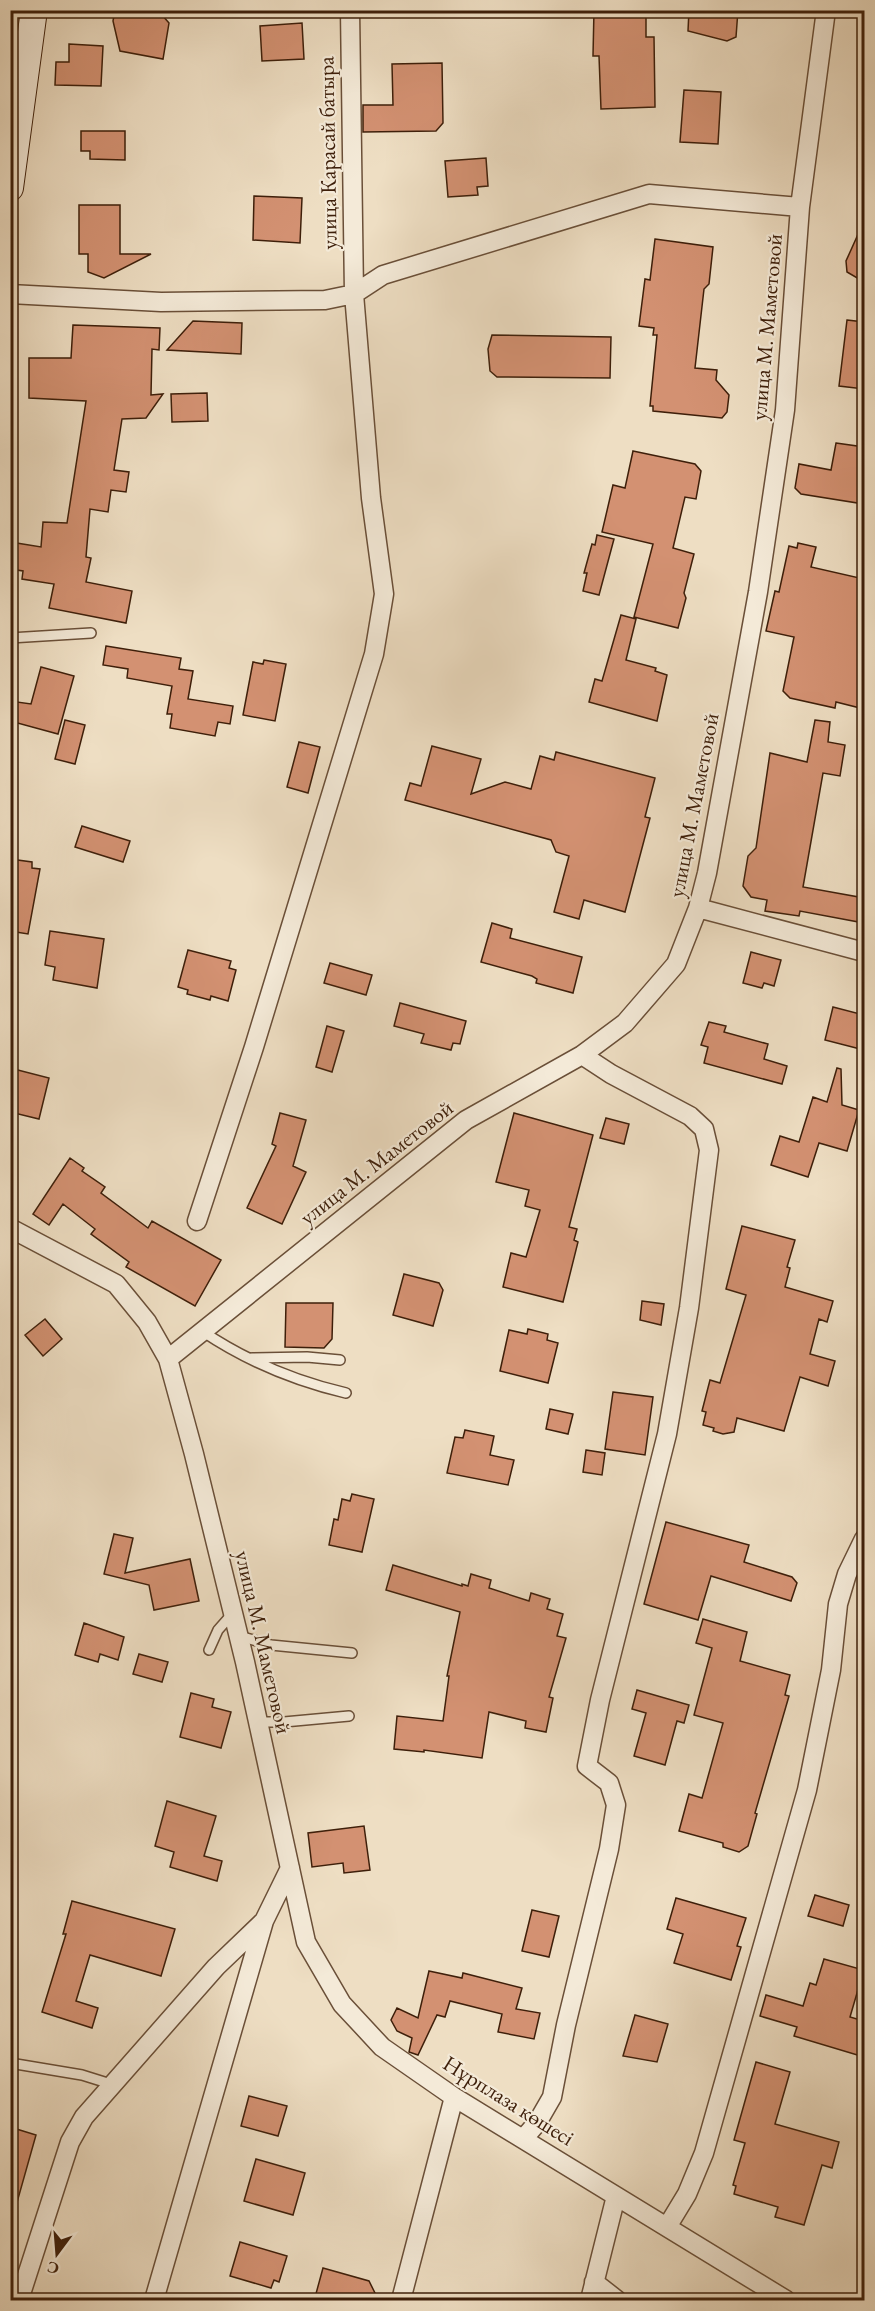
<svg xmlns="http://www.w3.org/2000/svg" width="875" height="2311" font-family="'EB Garamond',serif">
	<rect width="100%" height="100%" fill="#eedec3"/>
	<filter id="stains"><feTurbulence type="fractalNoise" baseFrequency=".00333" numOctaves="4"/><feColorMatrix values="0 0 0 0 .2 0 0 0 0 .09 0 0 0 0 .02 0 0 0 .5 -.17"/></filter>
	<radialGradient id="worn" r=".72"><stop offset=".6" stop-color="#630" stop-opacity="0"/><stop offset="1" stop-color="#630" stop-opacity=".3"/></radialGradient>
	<path fill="#d39172" stroke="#3e1f0a" stroke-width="1.5" d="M115,10H140L162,15L169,23L163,59L120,51L113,21Z
		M594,10H646V37H654L655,107L601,109L599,56H593Z
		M689,10H738L736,37L727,41L688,31Z
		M302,23L304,59L262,61L260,26Z
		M69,44L103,46L101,86L55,85L56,62H69Z
		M442,63L443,123L436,131L363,132V105H393L392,64Z
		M684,90L721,92L718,144L680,142Z
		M81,131H125V160L90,159V151H81Z
		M486,158L488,186L477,187L478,195L448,197L445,161Z
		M254,196L302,198L300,243L253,240Z
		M79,205H120V254H151L104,278L88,272V254H79Z
		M864,221V282L847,272L846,261Z
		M655,239L713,247L709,284L704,289L695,368L717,370L716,380L729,395L727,412L722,418L653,411V406H650L657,335H653L654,328L639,326L645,279L650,280Z
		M847,320L864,322V389L839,386Z
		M193,321L242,323L241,354L167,350Z
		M73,325L160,328L159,350L152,349L151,395L163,394L146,418L122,419L114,470L129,472L126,492L111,490L108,512L90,509L86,557L91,558L86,582L132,591L126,623L49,608L54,584L22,579L23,571L10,569V542L41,547L43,522L67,523L86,401L29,398V358H71Z
		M492,335L611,337L610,378L497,377L490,371L488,349Z
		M207,393L208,421L172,422L171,394Z
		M836,443L864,447V504L801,494L795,488L799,464L831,470Z
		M633,451L695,464L701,471L696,499L685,497L673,548L694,554L684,593L686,598L678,628L634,617L653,544L602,532L613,485L625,488Z
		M597,535L614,539L599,595L583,591L587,573H584L592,544L595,545Z
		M798,543L816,547L811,567L864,579V709L836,702L835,708L790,698L783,691L794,637L766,631L775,591L779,592L789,546L797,548Z
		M621,615L636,619L626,660L656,668L655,671L667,675L657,721L589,702L595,679L602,681Z
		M106,646L181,658L179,669L193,671L188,699L233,706L230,724L218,722L215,736L170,728L172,714H167L172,686L127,678L128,669L103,665Z
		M264,660L286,664L275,721L243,715L253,662L263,664Z
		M41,667L74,676L58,734L10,721V701L31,704Z
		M65,720L85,725L75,764L55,759Z
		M815,720L830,722L828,742L845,745L840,776L823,773L803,887L864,898V923L800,911L799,916L765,911L767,900L751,897L743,886L748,856L756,848L770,753L807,762Z
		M299,742L320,747L308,793L287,787Z
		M432,746L481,759L471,794L505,782L531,789L540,756L554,760L556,752L655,778L645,817L650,818L625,912L584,900L579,919L554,912L569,856L556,852L551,840L405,800L410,783L421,786Z
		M82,826L130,841L123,862L75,847Z
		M10,859L32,862V868L40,869L28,934L10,931Z
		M492,923L512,929L510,938L582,957L573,993L536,983L537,979L532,976L481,962Z
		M50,931L104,939L97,988L53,980L55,967L45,965Z
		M188,950L231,961L229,968L236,970L228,1001L211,996L210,1000L187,994L188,990L178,987Z
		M751,952L781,960L774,986L764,983L762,988L743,983Z
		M330,963L372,975L366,995L324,983Z
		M400,1003L466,1021L460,1044L453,1043L451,1050L421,1043L424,1034L394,1026Z
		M833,1007L864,1015V1050L825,1040Z
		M709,1022L726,1026L724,1032L768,1044L764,1059L787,1066L782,1084L704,1063L708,1047L701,1045Z
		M327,1026L344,1031L332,1072L316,1067Z
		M10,1068L49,1078L39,1119L10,1112Z
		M837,1068L841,1069L842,1105L859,1110L847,1151L819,1143L808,1177L771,1165L780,1136L799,1142L813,1097L827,1102Z
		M280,1113L306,1120L293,1166L306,1172L282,1224L247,1208L276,1146L272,1144Z
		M514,1113L593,1135L569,1227L577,1229L574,1240L578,1242L563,1302L503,1287L511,1253L526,1257L540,1210L525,1206L529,1190L496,1182Z
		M606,1118L629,1124L624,1144L600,1138Z
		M70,1158L84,1168L82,1171L105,1187L101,1193L148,1228L152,1221L221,1260L195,1306L126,1267L129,1262L91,1234L95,1229L63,1204L49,1225L33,1214Z
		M742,1226L795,1240L787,1267L790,1268L785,1287L833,1301L827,1322L819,1319L810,1354L835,1361L828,1386L800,1377L784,1431L737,1418L734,1432L723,1434L713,1431L714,1428L703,1425L706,1412L702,1411L710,1380L720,1383L746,1295L726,1289Z
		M404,1274L439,1283L443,1290L433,1326L393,1315Z
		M642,1301L664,1304L661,1325L640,1320Z
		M286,1303H333L332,1339L324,1348L285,1347Z
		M45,1319L62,1339L43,1356L25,1335Z
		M528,1329L548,1334L547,1340L558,1343L548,1383L500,1371L509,1330L527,1334Z
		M613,1392L653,1397L645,1455L605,1449Z
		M550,1409L573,1414L568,1434L546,1429Z
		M465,1430L494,1436L490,1455L514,1460L508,1485L447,1473L455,1437L463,1438Z
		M586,1450L605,1453L602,1475L583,1472Z
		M352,1494L374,1499L362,1552L329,1545L334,1519L338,1520L342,1499L350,1501Z
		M666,1522L749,1545L744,1562L792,1577L797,1583L791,1601L711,1576L698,1620L644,1604Z
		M114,1534L133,1538L125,1573L190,1559L199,1601L154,1610L149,1585L104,1574Z
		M393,1565L462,1586V1584L468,1586L471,1574L491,1580L489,1588L529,1601L531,1593L550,1599L547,1609L563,1614L557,1636L566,1638L549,1697L553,1698L546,1732L525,1728L526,1721L489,1712L482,1758L424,1750V1752L394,1749L397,1716L443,1721L449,1676H447L460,1612L386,1590Z
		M703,1619L747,1632L740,1661L790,1675L785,1695L789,1696L755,1813L757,1814L748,1846L739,1852L723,1847V1843L679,1831L689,1794L702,1798L723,1723L694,1715L712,1648L696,1643Z
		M84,1623L124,1637L118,1660L100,1654L98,1662L75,1655Z
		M139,1654L168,1662L162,1682L133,1674Z
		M637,1690L689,1705L684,1723L677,1721L665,1765L634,1756L646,1713L632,1709Z
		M191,1693L214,1699L212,1707L231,1712L221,1748L180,1737Z
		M167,1801L216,1816L204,1856L222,1861L217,1881L170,1867L174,1852L155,1846Z
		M364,1826L370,1870L344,1873L343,1863L312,1867L308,1833Z
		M815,1895L849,1905L843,1926L808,1916Z
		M676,1898L746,1918L737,1946L741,1947L731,1980L674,1963L683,1934L667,1929Z
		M72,1901L175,1929L161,1976L90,1955L76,2001L98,2008L92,2028L42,2012L66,1934H63Z
		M532,1910L559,1916L549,1957L522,1951Z
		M824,1959L860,1969L862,1976L850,2017L864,2021V2057L794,2036L797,2027L760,2016L766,1995L803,2006L810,1983L816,1985Z
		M429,1971L462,1978L463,1973L522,1988L516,2009L540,2013L534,2039L498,2032L502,2014L450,2001L445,2017L437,2015L418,2055L409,2052L412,2038L397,2031L391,2020L397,2008L418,2018Z
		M635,2015L668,2024L657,2062L623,2056Z
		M756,2062L790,2072L775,2124L839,2142L832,2168L822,2165L804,2225L775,2217L778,2207L734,2194L736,2186L733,2185L745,2143L734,2140Z
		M249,2096L287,2106L278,2136L241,2126Z
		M10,2127L36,2135L16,2206L10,2205Z
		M256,2159L305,2173L293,2215L244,2201Z
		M240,2242L287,2256L279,2282L274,2280L271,2288L230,2276Z
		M323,2268L369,2281L379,2301H314Z"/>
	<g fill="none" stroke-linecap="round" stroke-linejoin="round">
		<g stroke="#6a4f38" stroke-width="12">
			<path id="lane" d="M10,638L91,633
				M202,1331C245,1360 295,1381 346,1393
				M252,1358L307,1357L340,1360
				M239,1636L271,1645L352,1653
				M209,1650L218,1630L233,1613
				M258,1722H284L349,1716
				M10,2063L82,2075L114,2085"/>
		</g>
		<g stroke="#6a4f38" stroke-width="21">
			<path id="street" d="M10,294L161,302L325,300L354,294L383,275L649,194L800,207
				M698,908L864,952
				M197,1221L254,1047L374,654L384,594L371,498L354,294L350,10
				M10,1228L116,1284L147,1322L168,1359L194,1454L245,1662L306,1942L342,2004L382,2047L454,2097L786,2300
				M168,1359L466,1120L582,1055L625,1023L676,964L698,908L707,873L758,592L785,410L800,207L826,10
				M524,2138L537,2123L552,2097L566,2025L609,1849L616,1805L609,1783L587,1766L600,1700L667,1434L689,1308L709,1150L704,1129L690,1116L611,1074L582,1055
				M667,2227L687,2194L704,2153L807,1790L831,1670L838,1604L847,1574L864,1539
				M594,2282L617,2300
				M19,2300L70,2142L84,2117L216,1967L264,1921
				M154,2300L264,1921L290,1868
				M401,2300L454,2097
				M590,2300L616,2196"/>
		</g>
		<g stroke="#3e1f0a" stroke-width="28">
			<path id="secondary" d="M10,188L34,10"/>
		</g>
		<use href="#lane" stroke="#f4ead8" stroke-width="9"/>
		<use href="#street" stroke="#f4ead8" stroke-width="18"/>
		<use href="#secondary" stroke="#f4ead8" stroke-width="26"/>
	</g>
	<g text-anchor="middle" stroke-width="4.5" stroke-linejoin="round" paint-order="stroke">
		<g font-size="22" fill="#3e1f0a" stroke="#f4ead8">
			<text transform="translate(327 153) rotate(-91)" y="8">улица Карасай батыра</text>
			<text transform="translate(766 327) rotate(-85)" y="8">улица М. Маметовой</text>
			<text transform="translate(693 805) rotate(-79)" y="8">улица М. Маметовой</text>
			<text transform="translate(376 1162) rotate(-38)" y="8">улица М. Маметовой</text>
			<text transform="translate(264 1642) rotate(77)" y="8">улица М. Маметовой</text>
			<text transform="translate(509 2100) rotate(32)" y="8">Нұрплаза көшесі</text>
		</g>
	</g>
	<rect width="875" height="2311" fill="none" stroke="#eedec3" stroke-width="36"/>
	<rect x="12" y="12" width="851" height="2287" fill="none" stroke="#3e1f0a" stroke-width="3"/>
	<rect x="18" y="18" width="839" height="2275" fill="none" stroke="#3e1f0a" stroke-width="1.5"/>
	<g transform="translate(57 2254) rotate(196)" stroke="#f4ead8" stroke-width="4.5" paint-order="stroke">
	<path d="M0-4.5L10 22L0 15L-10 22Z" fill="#3e1f0a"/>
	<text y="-9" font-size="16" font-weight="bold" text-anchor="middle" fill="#3e1f0a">С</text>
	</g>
	<rect width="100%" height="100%" filter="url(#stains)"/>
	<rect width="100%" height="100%" fill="url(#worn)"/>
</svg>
